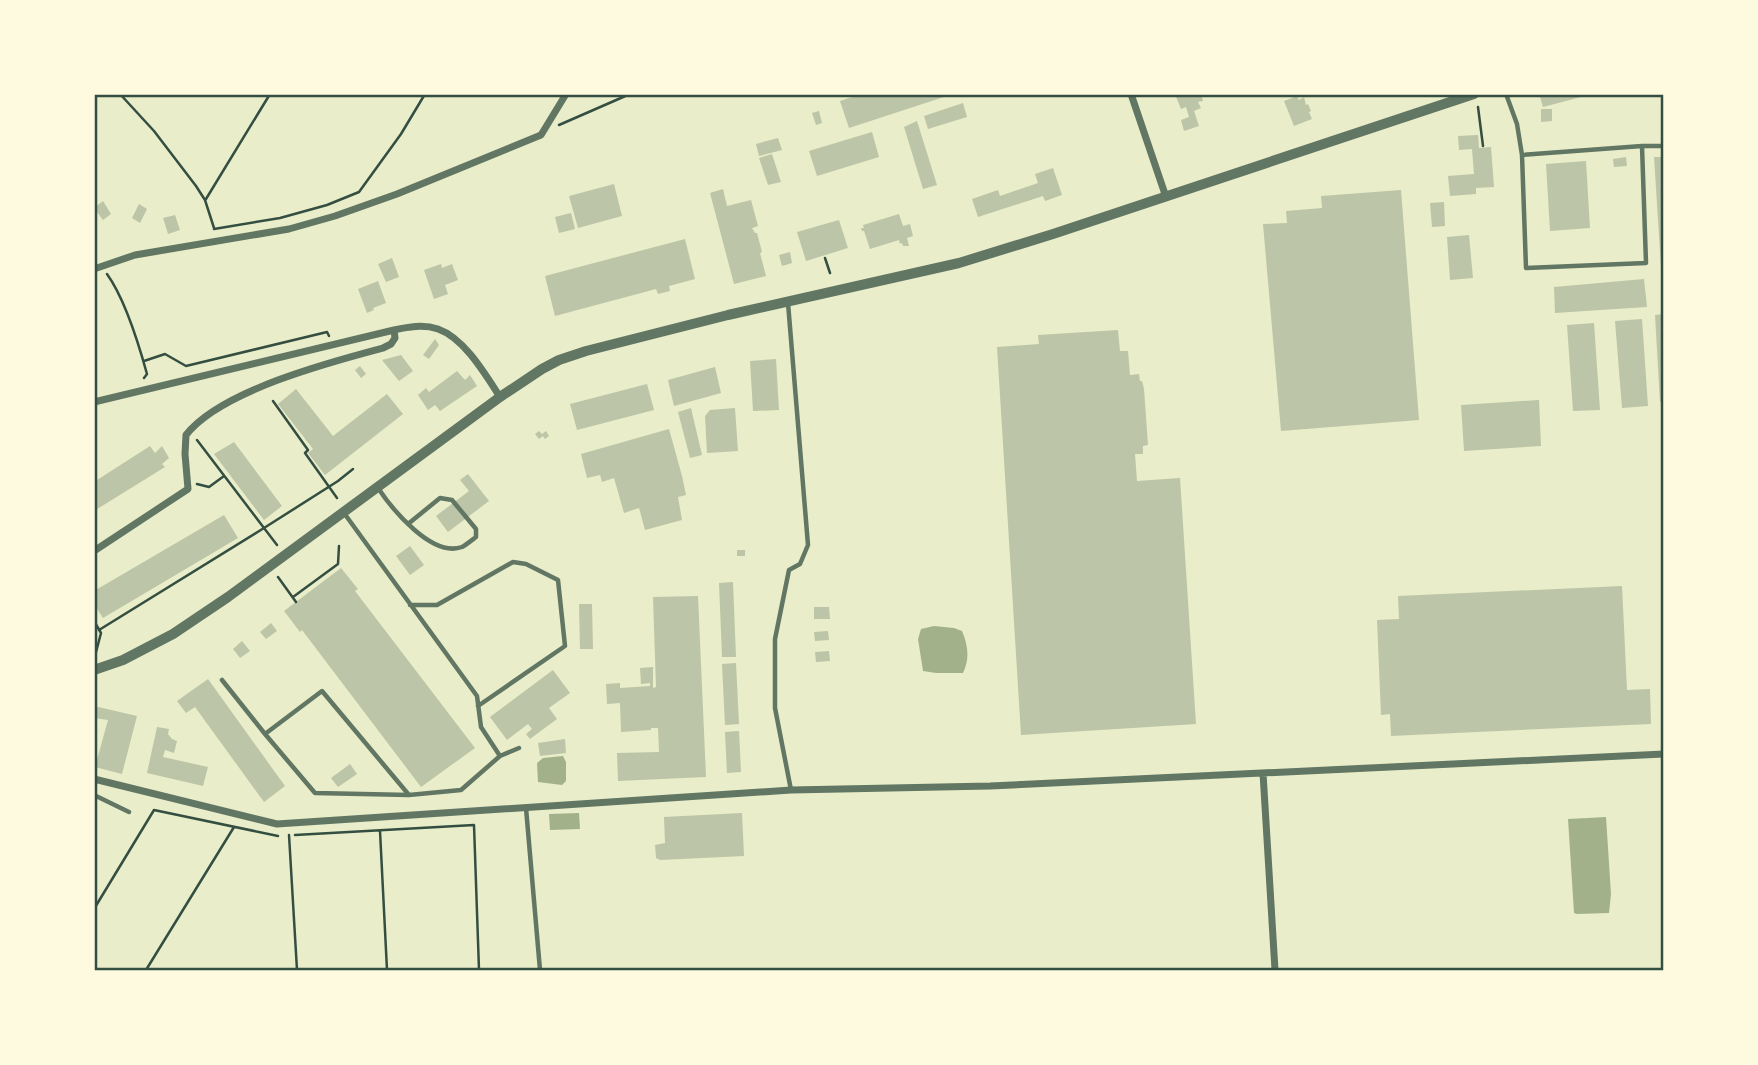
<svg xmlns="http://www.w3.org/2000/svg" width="1758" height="1065" font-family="'Alegreya Sans',sans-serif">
	<rect width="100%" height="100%" fill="#e9edc9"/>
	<path fill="#a3b18a" d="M934,626L954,628L962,631C968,645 970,659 963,673H936L923,671L918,639L921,629Z
		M563,756L566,762V781L562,785L538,782L537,763L543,758Z
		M579,813L580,829L550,830L549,814Z
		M1606,817L1611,894L1609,913L1577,914L1574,913L1568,819Z"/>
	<path fill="#bcc5a7" d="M861,94H950V95L849,128L840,101Z
		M1175,94H1201L1203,101L1198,102L1201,108L1194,111L1199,126L1184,131L1181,120L1189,117L1186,107L1181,109Z
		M1550,94H1580L1581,97L1543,107L1540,97Z
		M1297,96L1299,100L1304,97L1306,105L1308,104L1311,111L1309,112L1312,119L1294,126L1284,101Z
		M963,103L967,117L928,129L924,116Z
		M1541,109H1552V121L1541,122Z
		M819,111L822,123L816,125L812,113Z
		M917,121L937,185L923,189L904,127Z
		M872,132L879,157L817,176L809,151Z
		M1478,135L1479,148L1491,147L1494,187L1476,188V194L1450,196L1448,176L1474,174L1472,149L1459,150L1458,136Z
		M778,138L782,150L759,156L756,144Z
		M772,154L781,182L768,185L759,158Z
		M1626,157L1627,166L1614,167L1613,159Z
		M1654,157H1663V267H1661Z
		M1586,161L1590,228L1550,231L1546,164Z
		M1053,168L1062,195L1045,201L1043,196L978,217L972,199L998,190L1000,196L1038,183L1035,174Z
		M614,184L622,216L578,228L569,196Z
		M723,189L727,206L751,200L758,226L752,228L755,233H757L762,252L760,253L766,276L734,284L710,193Z
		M1401,190L1419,420L1281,431L1263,224L1287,223L1286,211L1322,208L1321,196Z
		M103,201L111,214L103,220L94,208Z
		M1444,202L1445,226L1432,227L1430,203Z
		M139,204L147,209L140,223L132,218Z
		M571,213L575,229L559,233L555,217Z
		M899,214L903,226L910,224L913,236L907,238L909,246H903L902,243L900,244L899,240L870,249L864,231H862L861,228H864L863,225Z
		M175,215L180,230L168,234L163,218Z
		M839,220L848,248L806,261L797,232Z
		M1469,235L1473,278L1450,280L1447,237Z
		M685,239L695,279L669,286L670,291L658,294L656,289L555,316L545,276Z
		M790,252L792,263L782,266L779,255Z
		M392,258L399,277L386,282L378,264Z
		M441,264L442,268L452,264L458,280L445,285L448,294L434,299L424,270Z
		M1644,279L1647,307L1555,313L1554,287Z
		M378,281L386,303L373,308L374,310L367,313L358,289Z
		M1663,314V402H1660L1655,315Z
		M1642,319L1648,406L1622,408L1615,321Z
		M1594,323L1600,410L1573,411L1567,325Z
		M1118,330L1120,351H1128L1130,375L1139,374L1140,381H1142L1144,389L1148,445L1143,446V454H1135L1137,481L1180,478L1196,724L1021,735L997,347L1039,344L1038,335Z
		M435,339L439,345L429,359L423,355Z
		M401,355L413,371L399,381L382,360Z
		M776,359L779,410L753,411L750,361Z
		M360,366L366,374L361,378L355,370Z
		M715,367L721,393L674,406L668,380Z
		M457,371L465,380L470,375L477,386L440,411L435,405L428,410L418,395L426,388L429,392Z
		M647,384L654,410L577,430L570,404Z
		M296,389L333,436L387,394L403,414L325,475L308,453L313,449L278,404Z
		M1539,400L1541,446L1464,451L1461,405Z
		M691,408L702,455L690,458L678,412Z
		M735,408L738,451L707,453L705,416L710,410Z
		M669,429L682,476L686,495L678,497L682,520L645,530L639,508L624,513L614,478L602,482L600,475L587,478L581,454Z
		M539,431L542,434L546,431L549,436L545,439L543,436L539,439L535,434Z
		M234,442L282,506L264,520L214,454Z
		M150,446L155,453L162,446L169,458L162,464L165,467L94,511V482Z
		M468,474L489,501L448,532L436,516L469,491L460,480Z
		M224,515L238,538L103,618L94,604V591Z
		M410,546L424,565L410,575L396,556Z
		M737,550H745V556H737Z
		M341,568L358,589L355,591L475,748L421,787L302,630L300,632L284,611Z
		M733,582L736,657H722L719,583Z
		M1622,586L1627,690L1650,689L1651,724L1391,736L1390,714L1381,715L1377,620L1399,619L1398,596Z
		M698,596L706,777L618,781L617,753L659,752L658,728H651V730L621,732L620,703L607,704L606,684L620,683V688L650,686V683L641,684L640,668L653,667V688L656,687L653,597Z
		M579,604H592L593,649H580Z
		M814,607H829L830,619H814Z
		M271,623L277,631L266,639L260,632Z
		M828,631L829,640L815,641L814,632Z
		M242,641L250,651L240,658L233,649Z
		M829,651L830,661L816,662L815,652Z
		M736,663L739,724L725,725L722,664Z
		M553,670L570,693L549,708L557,719L530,739L526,734L532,729L528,724L507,740L490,717Z
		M208,679L285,786L264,802L195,707L186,713L177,701Z
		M94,706L137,716L122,774L95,767L108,720L94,718Z
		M157,727L169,729L168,734L172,739L177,741L174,753L165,750L163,757L208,767L203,786L147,773Z
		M739,731L741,772L727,773L725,732Z
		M565,739L566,753L540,756L538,743Z
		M350,764L357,774L338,787L331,778Z
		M742,813L744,856L660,860L656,858L655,845L665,843L664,817Z"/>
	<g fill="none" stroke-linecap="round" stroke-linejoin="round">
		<path stroke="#344e41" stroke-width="2.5" d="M120,94L154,131L196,186L205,200L214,228
			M1478,107L1483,146
			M559,125L630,94
			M206,199L270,94
			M214,229L280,218L327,205L359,192L401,134L425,94
			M825,258L830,273
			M107,274C125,299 139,345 147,374L144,378
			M144,361L165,354L186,366L327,332L329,336
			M273,401L308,450L305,453L337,498
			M197,484L209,487L224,476
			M277,545L264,528L338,481L353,469
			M278,577L296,602
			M293,597L338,564L339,546
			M94,621L101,633L95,656
			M99,630L264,528L197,440
			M380,831L387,970
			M289,835L297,970
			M295,835L474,825L479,970
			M94,909L154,810L278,836
			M146,970L234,827"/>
		<path stroke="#617663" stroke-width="4.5" d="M1506,94L1517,124L1522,155L1526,268L1646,263L1642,146H1664
			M1522,155L1642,146
			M788,303L808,545L800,564L789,570L775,639V708L791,790
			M378,488C392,509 432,558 462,547C466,545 472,540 476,537V529L452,500L440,498L408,524
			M344,513L477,696L481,727L500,756L461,790L409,795L322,691L265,734L315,793L409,795
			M410,605H437L513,562L526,564L558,580L565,646L478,706
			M222,680L265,734
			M500,756L519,748
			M94,795L129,812
			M526,808L540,970"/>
		<path stroke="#617663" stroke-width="7" d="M1131,94L1166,197
			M94,269L135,255L289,229L335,216L397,194L541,135L566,94
			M94,402L394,330C408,327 423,324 438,329C464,338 485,374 500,397
			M94,551L188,489L185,454L186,435C220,391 330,362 383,348L391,344L395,338L394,330
			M1263,773L1275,970
			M94,779L277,824L791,790L990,786L1664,754"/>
		<path stroke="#617663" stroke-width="10" d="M94,670L123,660L173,634L228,597L500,397L542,369L559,360L586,351L728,315L959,263L1053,234L1474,94"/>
	</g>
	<rect width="1758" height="1065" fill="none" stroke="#fefae0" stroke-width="192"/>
	<rect x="96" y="96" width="1566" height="873" fill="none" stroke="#344e41" stroke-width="2.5"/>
</svg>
